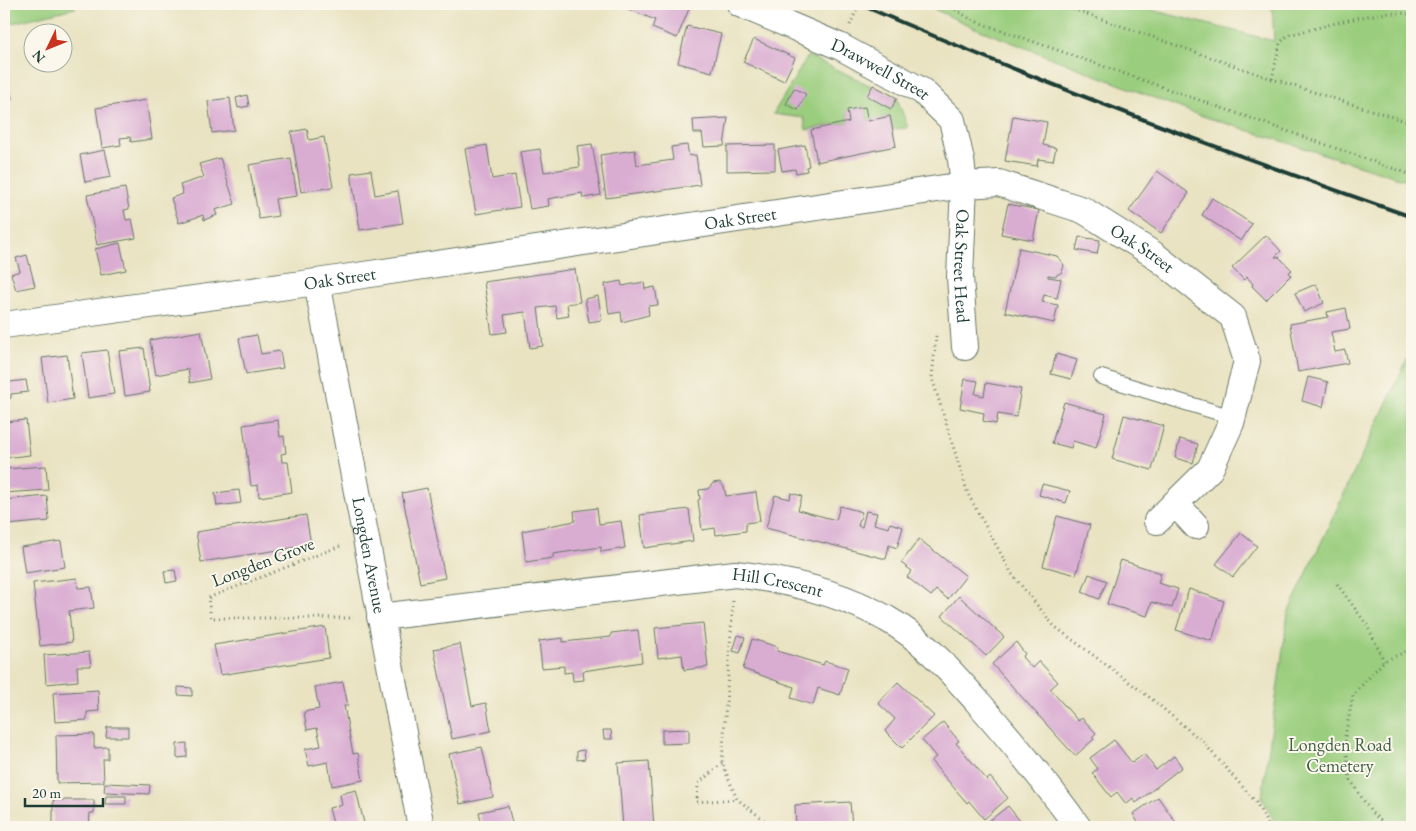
<svg xmlns="http://www.w3.org/2000/svg" width="1416" height="831" font-family="'EB Garamond',serif">
	<rect width="100%" height="100%" fill="#fbf7ec"/>
	<filter id="ink" filterUnits="userSpaceOnUse"><feTurbulence type="fractalNoise" baseFrequency=".02" numOctaves="2"/><feDisplacementMap in="SourceGraphic" scale="10" xChannelSelector="R" yChannelSelector="G"/><feConvolveMatrix kernelMatrix="1 2 1 2 8 2 1 2 1" color-interpolation-filters="sRGB"/></filter>
	<filter id="wash" filterUnits="userSpaceOnUse"><feTurbulence type="fractalNoise" baseFrequency=".0096" numOctaves="4" result="noise"/><feDisplacementMap in="SourceGraphic" scale="20" xChannelSelector="R" yChannelSelector="G"/><feGaussianBlur stdDeviation="1.12" result="paint"/><feColorMatrix in="noise" values="0 0 0 0 0 0 0 0 0 0 0 0 0 0 0 0 0 1.4 0 .05"/><feComposite in="paint" operator="in"/></filter>
	<g filter="url(#wash)">
		<rect width="100%" height="100%" fill="#e9e3c2"/>
		<path fill="#9acd7d" stroke="#5c8558" d="M4,4H76L75,8L4,25Z
			M923,4H1128L1274,41L1272,4H1412V182L1193,113L975,28Z
			M808,56L897,98L908,128L893,129L890,116L868,121L865,107L847,111L849,122L806,130L804,118L773,114Z
			M1412,349V827H1277L1262,797L1288,613Z"/>
		<g id="blocks">
			<path fill="#d9acd2" d="M630,4H691L677,38L652,28L655,20L628,9Z
				M687,26L721,34L712,72L678,63Z
				M754,39L795,58L784,81L743,62Z
				M4,66L12,99L4,101Z
				M873,85L897,98L891,109L867,96Z
				M794,88L806,94L798,110L786,104Z
				M247,95L249,106L238,108L236,98Z
				M230,98L234,130L212,133L208,101Z
				M146,100L152,139L131,142L130,137L120,138L121,145L102,148L96,108Z
				M865,107L868,121L890,116L896,146L817,162L811,130L849,122L847,110Z
				M1013,116L1047,122L1043,145L1056,148L1053,161L1038,159L1037,166L1005,161Z
				M728,118L724,146L704,147L702,133H694L693,120Z
				M307,129L309,140L324,137L333,187L301,192L291,132Z
				M592,144L601,195L583,198L582,193L548,199L549,206L530,209L520,152L540,149L544,172L580,167L577,146Z
				M487,145L492,179L515,175L520,207L476,214L465,149Z
				M687,145L689,156L696,155L700,185L606,198L600,155L635,150L637,165L673,160L671,147Z
				M775,145V170L727,171V146Z
				M805,145L809,166L806,167L807,171L796,173L795,169L782,171L778,150Z
				M105,150L111,177L85,182L80,155Z
				M220,158L235,204L215,210L217,215L204,220L203,215L179,223L171,198L183,194L180,185L204,177L199,164Z
				M291,158L297,196L275,199L278,216L259,219L249,165Z
				M371,170L375,195L398,191L403,223L360,230L351,173Z
				M1157,171L1189,193L1161,233L1129,211Z
				M125,188L129,209L124,210L126,220L132,219L136,238L97,245L87,195Z
				M1212,198L1252,224L1241,241L1202,215Z
				M1008,204L1039,210L1033,240L1001,234Z
				M1266,235L1281,251L1275,257H1279L1292,270L1289,272L1291,275L1266,300L1252,286L1253,284L1247,277L1244,280L1232,268Z
				M1079,237L1100,240L1097,254L1076,250Z
				M120,243L126,270L101,275L95,249Z
				M1019,248L1057,256L1064,265L1062,272L1055,276L1048,275V277L1061,279L1057,298L1044,295L1042,302L1058,305L1054,323L1005,312Z
				M27,255L35,286L16,290L11,274L20,271L16,258Z
				M575,269L580,302L567,304L569,316L557,318L555,306L538,308L543,346L530,348L525,312L504,315L507,332L492,334L484,282Z
				M621,281L622,286L644,282L645,289L655,287L658,305L648,306L649,315L622,322L621,312L609,314L605,284Z
				M1316,284L1324,303L1304,312L1295,293Z
				M598,296L602,320L589,322L585,299Z
				M1346,308L1350,329L1331,332L1335,352L1345,350L1348,363L1298,372L1290,324L1328,317L1327,312Z
				M201,331L210,379L190,383L188,369L156,375L150,340Z
				M257,335L261,354L280,351L283,368L246,374L239,338Z
				M144,348L150,392L125,396L119,351Z
				M107,350L114,394L88,398L82,353Z
				M4,353L10,382L26,380L28,392L11,394V398L4,400Z
				M1056,354L1077,360L1071,379L1051,374Z
				M67,355L73,399L48,403L42,358Z
				M1308,377L1328,382L1323,407L1302,401Z
				M965,379L978,381L975,394L984,396L986,383L1021,389L1016,417L998,414L996,424L983,421L984,413L960,408Z
				M1064,402L1106,414L1096,448L1073,441L1071,448L1052,443Z
				M1124,415L1164,426L1152,470L1112,459Z
				M26,420L30,455L4,458V422Z
				M278,420L280,437L284,436L286,453L281,454L282,462H288L292,492L259,497L258,485L251,486L243,425Z
				M1180,439L1198,444L1193,463L1175,458Z
				M46,466L48,490L4,493V469Z
				M720,482L724,487L726,496L756,492L760,521L746,523V531L716,535L715,528L702,530L698,500L700,499L699,490L708,489L713,483Z
				M1042,484L1070,491L1066,503L1039,495Z
				M427,488L445,578L420,583L402,493Z
				M239,490L241,503L217,506L215,493Z
				M791,493L802,496L798,510L836,520L840,506L862,512L858,526L862,527L866,511L877,513L874,524L889,528L890,523L903,527L897,548L889,545L886,559L766,528L775,495L790,499Z
				M47,496L49,521L7,525L4,500Z
				M597,508L599,524L621,521L625,548L601,552V547L553,554V558L526,562L522,531L575,521L574,511Z
				M689,509L693,541L644,548L640,515Z
				M306,515L311,545L201,562L196,532Z
				M1057,516L1090,525L1076,575L1043,566Z
				M1241,533L1257,546L1233,577L1216,564Z
				M919,539L966,576L948,599L936,590L931,596L907,577L912,571L901,563Z
				M61,541L65,567L25,573L21,547Z
				M1121,560L1161,573L1158,583L1178,589L1172,608L1152,602L1147,616L1107,604Z
				M175,570L177,581L166,583L164,571Z
				M1089,574L1107,581L1099,599L1082,592Z
				M77,578L78,588L91,587L94,608L69,611L72,642L40,646L33,583Z
				M1189,589L1224,601L1212,641L1176,630Z
				M959,596L1004,637L986,656L942,616Z
				M703,623L708,667L684,670L682,655L658,658L655,628Z
				M325,627L329,658L220,675L214,645Z
				M638,630L642,662L583,671L584,680L573,681L572,672L564,673V666L542,668L539,641L563,638V642L611,637V633Z
				M738,635L745,637L740,653L733,651Z
				M752,639L778,647L777,651L823,665L825,661L848,668L840,695L818,688L813,705L791,698L794,687L743,669Z
				M1016,642L1025,654L1022,657L1032,668L1039,661L1058,682L1050,689L1078,721L1082,718L1096,733L1092,737L1094,739L1075,756L992,664Z
				M460,644L472,706L486,703L491,731L452,739L434,649Z
				M89,652L91,666H77L78,681L46,684L44,655Z
				M343,682L348,706H344L353,754L358,753L363,780L332,786L328,762L309,766L305,749L321,746L317,728L307,730L304,712L319,709L315,687Z
				M898,682L934,716L902,748L885,731L895,719L878,703Z
				M178,687L192,688V696L178,695Z
				M98,690L99,711L87,712V720L55,722L53,693Z
				M943,722L959,741L956,743L987,780L990,777L1008,798L984,819L969,801L967,803L931,761L936,757L922,740Z
				M107,727H128V737H106Z
				M689,729V743L662,744V730Z
				M603,730H611L612,739H604Z
				M94,734V748L108,747V759H103L104,782L57,783L56,735Z
				M1114,740L1132,763L1144,754L1156,770L1174,756L1182,767L1136,803L1133,798L1126,804L1117,792L1111,797L1092,773L1098,769L1090,758Z
				M187,743V757L177,758V744Z
				M482,747L493,797L460,804L449,754Z
				M584,750L585,759L577,760V751Z
				M649,761L654,827H623L618,763Z
				M105,783L150,785L149,794L104,792Z
				M356,790L365,827H334L329,808L342,805L340,794Z
				M106,796H126V804H105Z
				M1158,797L1179,827H1138L1140,826L1133,814Z
				M53,800H94V813H90L89,827H53Z
				M850,802L852,827H796L795,805Z
				M508,806L513,827H477L482,825L479,812Z
				M1008,806L1025,827H986L984,825Z"/>
		</g>
	</g>
	<g filter="url(#ink)">
		<use href="#blocks" fill-opacity="0" stroke="#676" stroke-width="1"/>
		<g fill="none" stroke-linecap="round" stroke-linejoin="round">
			<g stroke="#676" stroke-width="16">
				<path id="lane" d="M1101,377L1232,417"/>
			</g>
			<g stroke="#676" stroke-width="28">
				<g id="street">
					<path id="s1" d="M740,4L841,47L922,91L952,120L961,160L964,185L960,277L965,347"/>
					<path id="s2" d="M317,282L421,827"/>
					<path id="s3" d="M4,325L317,282L964,185L999,183L1083,210L1153,254L1233,317L1247,361L1231,423L1210,469L1157,521"/>
					<path d="M1175,503L1196,526"/>
					<path id="s4" d="M380,617L735,574C787,580 841,592 887,619C923,639 949,670 976,700C1012,741 1046,782 1078,827"/>
				</g>
			</g>
			<path stroke="#676" stroke-width="3" stroke-dasharray="1 4" stroke-linecap="butt" d="M947,4L972,20L1412,175
				M1059,4L1272,79L1412,123
				M1272,79L1280,43L1288,35C1318,29 1385,6 1412,15
				M936,336L932,378L968,494L1012,574L1054,626L1148,696L1202,741L1256,802L1269,827
				M340,546L208,598L211,618H354
				M1337,584L1367,625L1384,661
				M733,601L722,763L737,799L773,827
				M722,763L698,784L697,802L737,799
				M1388,827L1371,812L1350,779L1345,737L1353,695L1384,661L1412,649"/>
			<use href="#lane" stroke="#fff" stroke-width="14"/>
			<use href="#street" stroke="#fff" stroke-width="26"/>
			<path stroke="#1f3d34" stroke-width="4" d="M859,4C1040,83 1225,152 1412,217"/>
			<path stroke="#676" stroke-width="3" stroke-dasharray="1 4" stroke-linecap="butt" d="M850,25L859,4"/>
		</g>
	</g>
	<g text-anchor="middle" stroke-width="4" stroke-linejoin="round" paint-order="stroke">
		<g font-size="18" fill="#1f3d34" stroke="#fbf7ec">
			<text dy="6" stroke="none"><textPath href="#s1" startOffset="155">Drawwell Street</textPath></text>
			<text dy="6" stroke="none"><textPath href="#s3" startOffset="744">Oak Street</textPath></text>
			<text dy="6" stroke="none"><textPath href="#s3" startOffset="1164">Oak Street</textPath></text>
			<text dy="6" stroke="none"><textPath href="#s1" startOffset="391">Oak Street Head</textPath></text>
			<text dy="6" stroke="none"><textPath href="#s3" startOffset="339">Oak Street</textPath></text>
			<text dy="6" stroke="none"><textPath href="#s2" startOffset="278">Longden Avenue</textPath></text>
			<text transform="translate(263 562) rotate(-21)" y="6">Longden Grove</text>
			<text dy="6" stroke="none"><textPath href="#s4" startOffset="401">Hill Crescent</textPath></text>
		</g>
		<g font-size="18" fill="#3e6146" stroke="#fbf7ec">
			<text x="1340" y="751">Longden Road<tspan x="1340" dy="21">Cemetery</tspan></text>
		</g>
	</g>
	<rect width="1416" height="831" fill="none" stroke="#fbf7ec" stroke-width="20"/>
	<g transform="translate(48 48) rotate(227)"><circle r="24" fill="#fbf7ec" stroke="#a3ada2"/>
	<path d="M0-4L9 19L0 12L-9 19Z" fill="#c8321e"/>
	<text y="-8" font-size="14" font-weight="bold" text-anchor="middle" fill="#1f3d34">N</text>
	</g>
	<path d="M25 798v8h78v-8" fill="none" stroke="#1f3d34" stroke-width="2.5"/>
	<text x="32" y="798" font-size="15" fill="#1f3d34" stroke="#fbf7ec" stroke-width="4" paint-order="stroke">20 m</text>
</svg>
